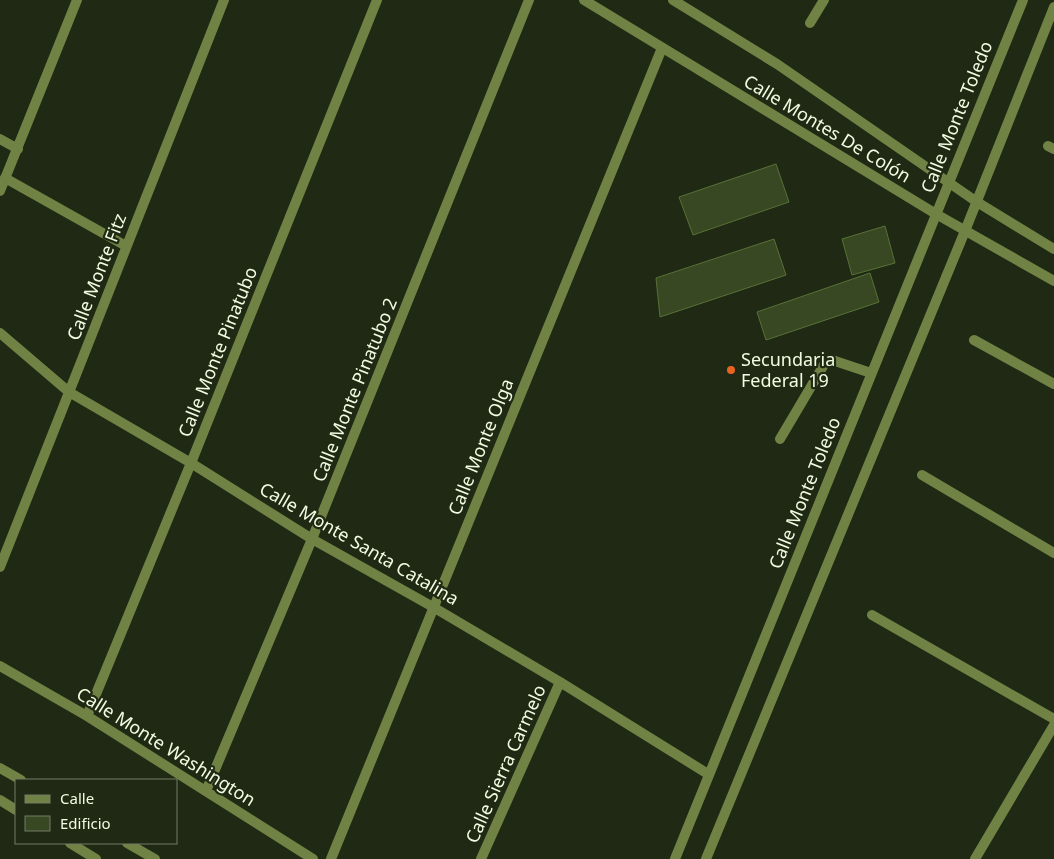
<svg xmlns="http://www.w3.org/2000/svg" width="1054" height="859" font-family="'Noto Sans',sans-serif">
	<rect width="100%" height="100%" fill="#202914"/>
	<path fill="#374822" stroke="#587237" d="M776,164L789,202L693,235L679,197Z
		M885,226L895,263L852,275L842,239Z
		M774,239L786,275L660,317L656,278Z
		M870,273L879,302L766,340L757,312Z"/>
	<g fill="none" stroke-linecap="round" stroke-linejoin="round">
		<path stroke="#718344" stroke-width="10" d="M5,178L126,246
			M780,439L825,363L832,360L871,373"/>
		<path stroke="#718344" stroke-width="10" d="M810,23L824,0
			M0,139L18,149
			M1048,146L1054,149
			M0,191L77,0
			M0,333L69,392L191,463L312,539L433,607L560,682L708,774
			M974,340L1054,384
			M922,475L1054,553
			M0,567L224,0
			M872,615L1054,719
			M0,666L87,716L313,859
			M87,716L191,463L377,0
			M0,768L21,780
			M206,791L312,539L529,0
			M0,800L16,810
			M70,843L96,859
			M127,843L155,859
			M331,859L662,48
			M481,859L560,682
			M975,859L1054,725"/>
		<path stroke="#718344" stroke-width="10" d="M584,0L936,214L1054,281
			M673,0L777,64L977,202L1054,249
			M675,859L1023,0
			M706,859L965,231L1054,7"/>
	</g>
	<circle fill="#e76521" stroke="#202914" stroke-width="2" cx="731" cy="370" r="5"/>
	<g text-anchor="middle" stroke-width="4.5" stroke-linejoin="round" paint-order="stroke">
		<g font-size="18" fill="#f2fce0" stroke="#202914">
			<text transform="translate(957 117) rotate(-68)" y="6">Calle Monte Toledo</text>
			<text transform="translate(827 129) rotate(31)" y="6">Calle Montes De Colón</text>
			<text transform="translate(97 277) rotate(-69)" y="6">Calle Monte Fitz</text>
			<text transform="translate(218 352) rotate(-68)" y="6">Calle Monte Pinatubo</text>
			<text transform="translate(355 390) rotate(-68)" y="6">Calle Monte Pinatubo 2</text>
			<text transform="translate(481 447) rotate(-68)" y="6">Calle Monte Olga</text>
			<text transform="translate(805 493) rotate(-68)" y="6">Calle Monte Toledo</text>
			<text transform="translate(359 544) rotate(30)" y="6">Calle Monte Santa Catalina</text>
			<text transform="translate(166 747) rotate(32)" y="6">Calle Monte Washington</text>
			<text transform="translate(506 764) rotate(-66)" y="6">Calle Sierra Carmelo</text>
		</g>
		<g font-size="18" fill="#f2fce0" stroke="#202914" text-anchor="start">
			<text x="741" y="366">Secundaria<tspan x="741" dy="21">Federal 19</tspan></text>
		</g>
	</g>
	<rect x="15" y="779" width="162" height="65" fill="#202914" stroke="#747d66"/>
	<rect x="25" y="795" width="25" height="8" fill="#718344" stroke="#747d66"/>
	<text x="60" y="804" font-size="15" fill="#f2fce0">Calle</text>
	<rect x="25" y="816" width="25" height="15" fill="#374822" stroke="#747d66"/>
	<text x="60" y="829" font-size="15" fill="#f2fce0">Edificio</text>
</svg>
